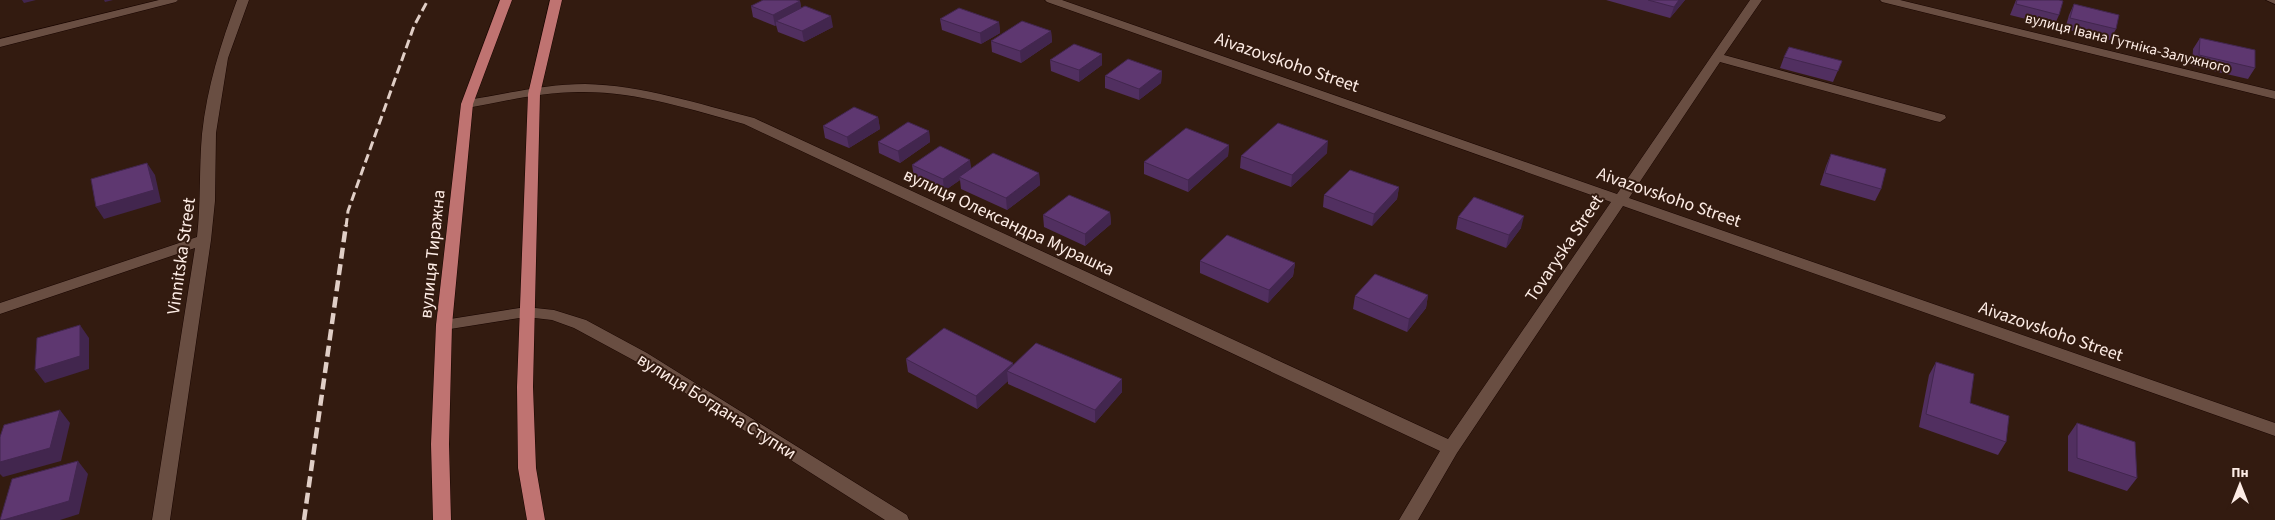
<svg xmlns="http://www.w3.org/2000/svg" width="2275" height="520" font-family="'Source Sans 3',sans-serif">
	<rect width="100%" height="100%" fill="#331b10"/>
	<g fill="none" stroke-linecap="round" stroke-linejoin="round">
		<g stroke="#190500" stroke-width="1">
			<path id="minor" d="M159,0H178L176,2L0,47V39Z
				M237,0H249L228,58L216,133L215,201L211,240L170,520H152L195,248L0,314V303L197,237C201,203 199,168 202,134C207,87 221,43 237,0Z
				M1045,0H1062L1617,194L1750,0H1762L1724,55L1945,115L1946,118L1940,122L1935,121L1720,62L1629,198L2275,423V436L1623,206L1457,453L1418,520H1399L1440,451L744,124C692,110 639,92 584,92C545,91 506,101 467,108L461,104L467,100C506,94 545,84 585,84C642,85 698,104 754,118L1448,439L1611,202L1047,2Z
				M1880,0H1900L2275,91V99L1882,2Z
				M2266,0H2275V4Z
				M526,307L554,310L586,320L647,353L907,515L909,520H885L635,361L574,328L552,320L526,317L444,330L438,329L436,325L438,321L444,320Z"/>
		</g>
		<g stroke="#190500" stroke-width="1">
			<path id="major" d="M500,0H512L473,104L452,325L449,444L451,520H433L431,444L436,325L461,104Z
				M550,0H562L540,94L533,387L536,468L545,520H527L518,468L517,387L528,94Z"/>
		</g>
		<use href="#minor" fill="#694e42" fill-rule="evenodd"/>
		<use href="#major" fill="#bf7371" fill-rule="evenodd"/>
		<path stroke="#e0cec6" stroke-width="3" stroke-dasharray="9 4.5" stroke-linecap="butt" d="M346,227L348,211L414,26L428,0"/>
		<path stroke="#e0cec6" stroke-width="4.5" stroke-dasharray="11 5.5" stroke-linecap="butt" d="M304,520L346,225"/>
	</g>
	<path fill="#512f60" d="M1606,0H1685L1670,18Z
		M2016,0H2059V15L2054,26L2010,15Z
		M800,1L801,8L833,27L804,42L778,32L776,25L775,26L753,17L751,6Z
		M2074,4L2116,29L2110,40L2065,29L2069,15Z
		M940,19L999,22L1000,33L981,44L942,30Z
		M1051,31L1052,42L1021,63L992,52L991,41Z
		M2200,38L2255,68L2248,79L2192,66L2193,49Z
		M1784,57L1842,61L1833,82L1780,68Z
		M1050,60L1102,65L1079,82L1051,71Z
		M1162,71L1161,83L1139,100L1105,88V76Z
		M878,117L880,129L849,148L825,138L823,126Z
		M929,131L930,142L900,163L879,153L878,142Z
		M1229,145L1228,156L1188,192L1144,174V162Z
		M1327,153L1291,187L1240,168L1241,156Z
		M1831,154L1881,189L1875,201L1820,185L1826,166Z
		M912,165L1039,173L1040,185L1007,210L961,189L960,180L944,191L914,177Z
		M1399,187L1397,199L1372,226L1323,207L1324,195Z
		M1110,212L1111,224L1085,246L1044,227L1043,215Z
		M1458,217L1521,228L1506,248L1456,229Z
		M1200,261L1295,263L1293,276L1268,303L1200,273Z
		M1428,295L1426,308L1407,332L1353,309L1355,296Z
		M906,359L1013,363V365L1122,392L1095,423L1008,384V381L977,409L908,372Z
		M1936,362L1970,403L2006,442L1998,455L1919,427L1929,375Z
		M2077,423L2137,478L2127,491L2068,471V436Z"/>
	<path fill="#42264e" d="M22,0H36L24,3Z
		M104,0H113L105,2Z
		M1679,0H1685L1670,18L1674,7Z
		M800,1L802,12L776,21V25L775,26L773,15Z
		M831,16L833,27L804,42L802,31Z
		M999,22L1000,33L981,44L980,33Z
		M1051,31L1052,42L1021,63L1020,51Z
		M1102,54V65L1079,82V70Z
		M1162,71L1161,83L1139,100V89Z
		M878,117L880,129L849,148L847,137Z
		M929,131L930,142L900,163L898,151Z
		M1328,141L1327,153L1291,187L1292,175Z
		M1229,145L1228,156L1188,192V180Z
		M970,160L972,172L959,177L960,180L944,191L943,179Z
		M147,163L155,175L161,202L104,219L96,207Z
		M1039,173L1040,185L1007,210L1006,198Z
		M1399,187L1397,199L1372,226L1374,214Z
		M1110,212L1111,224L1085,246V234Z
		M1524,216L1521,228L1506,248L1509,235Z
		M1295,263L1293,276L1268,303L1269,290Z
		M1428,295L1426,308L1407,332L1409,319Z
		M80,325L89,338V369L45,383L35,370Z
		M1013,363L1014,374L1007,371L1008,381L977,409L976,396Z
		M1122,379V392L1095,423V410Z
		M60,410L70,423L61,461L3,477L0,474V462Z
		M78,461L88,474L79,514L60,520H3Z"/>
	<path fill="#5e3770" stroke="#42264e" d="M763,0H796L800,1L773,15L751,6Z
		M1648,0H1679L1674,7Z
		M2017,0H2059L2063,1L2059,15L2016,4Z
		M2074,4L2119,15L2116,29L2070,18Z
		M805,6L831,16L802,31L776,21Z
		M959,8L999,22L980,33L940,19Z
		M1022,21L1051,31L1020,51L991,41Z
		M2200,38L2255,50V68L2199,55Z
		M1074,44L1102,54L1079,70L1050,60Z
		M1789,47L1842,61L1838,71L1784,57Z
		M1128,59L1162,71L1139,89L1105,76Z
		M854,107L878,117L847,137L823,126Z
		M908,122L929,131L898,151L878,142Z
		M1278,123L1328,141L1292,175L1241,156Z
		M1186,128L1229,145L1188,180L1144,162Z
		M940,146L970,160L943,179L912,165Z
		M993,153L1039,173L1006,198L959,177Z
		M1831,154L1886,169L1881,189L1825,173Z
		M147,163L154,190L96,207L91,179Z
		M1350,170L1399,187L1374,214L1324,195Z
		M1069,195L1110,212L1085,234L1043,215Z
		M1474,197L1524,216L1509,235L1458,217Z
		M1227,235L1295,263L1269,290L1200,261Z
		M1375,274L1428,295L1409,319L1355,296Z
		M80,325V356L35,370L37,338Z
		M944,328L1013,363L976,396L906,359Z
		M1036,343L1122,379L1095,410L1007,371Z
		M1936,362L1974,374L1970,403L2009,416L2006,442L1926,414Z
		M60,410L50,448L0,462V437L4,425Z
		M2077,423L2135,442L2137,478L2077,458Z
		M78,461L69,501L3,520H0L12,479Z"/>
	<g text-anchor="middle" stroke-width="4" stroke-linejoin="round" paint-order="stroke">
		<g font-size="15" fill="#fdece5" stroke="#331b10">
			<text transform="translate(2128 43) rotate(14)" y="5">вулиця Івана Гутніка-Залужного</text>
		</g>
		<g font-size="18" fill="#fdece5" stroke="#331b10">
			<text transform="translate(1287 62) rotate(19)" y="6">Aivazovskoho Street</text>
			<text transform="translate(1669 197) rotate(19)" y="6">Aivazovskoho Street</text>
			<text transform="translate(1009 222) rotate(25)" y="6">вулиця Олександра Мурашка</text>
			<text transform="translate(1564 248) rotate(-56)" y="6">Tovaryska Street</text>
			<text transform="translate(432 254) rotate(-84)" y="6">вулиця Тиражна</text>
			<text transform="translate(181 256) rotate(-82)" y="6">Vinnitska Street</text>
			<text transform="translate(2051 331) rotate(19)" y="6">Aivazovskoho Street</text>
			<text transform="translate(717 406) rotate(32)" y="6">вулиця Богдана Ступки</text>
		</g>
	</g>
	<g transform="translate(2240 485)" stroke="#331b10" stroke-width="4" paint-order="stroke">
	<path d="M0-4L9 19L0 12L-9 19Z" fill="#fdece5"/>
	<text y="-8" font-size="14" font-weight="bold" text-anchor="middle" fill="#fdece5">Пн</text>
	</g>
</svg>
